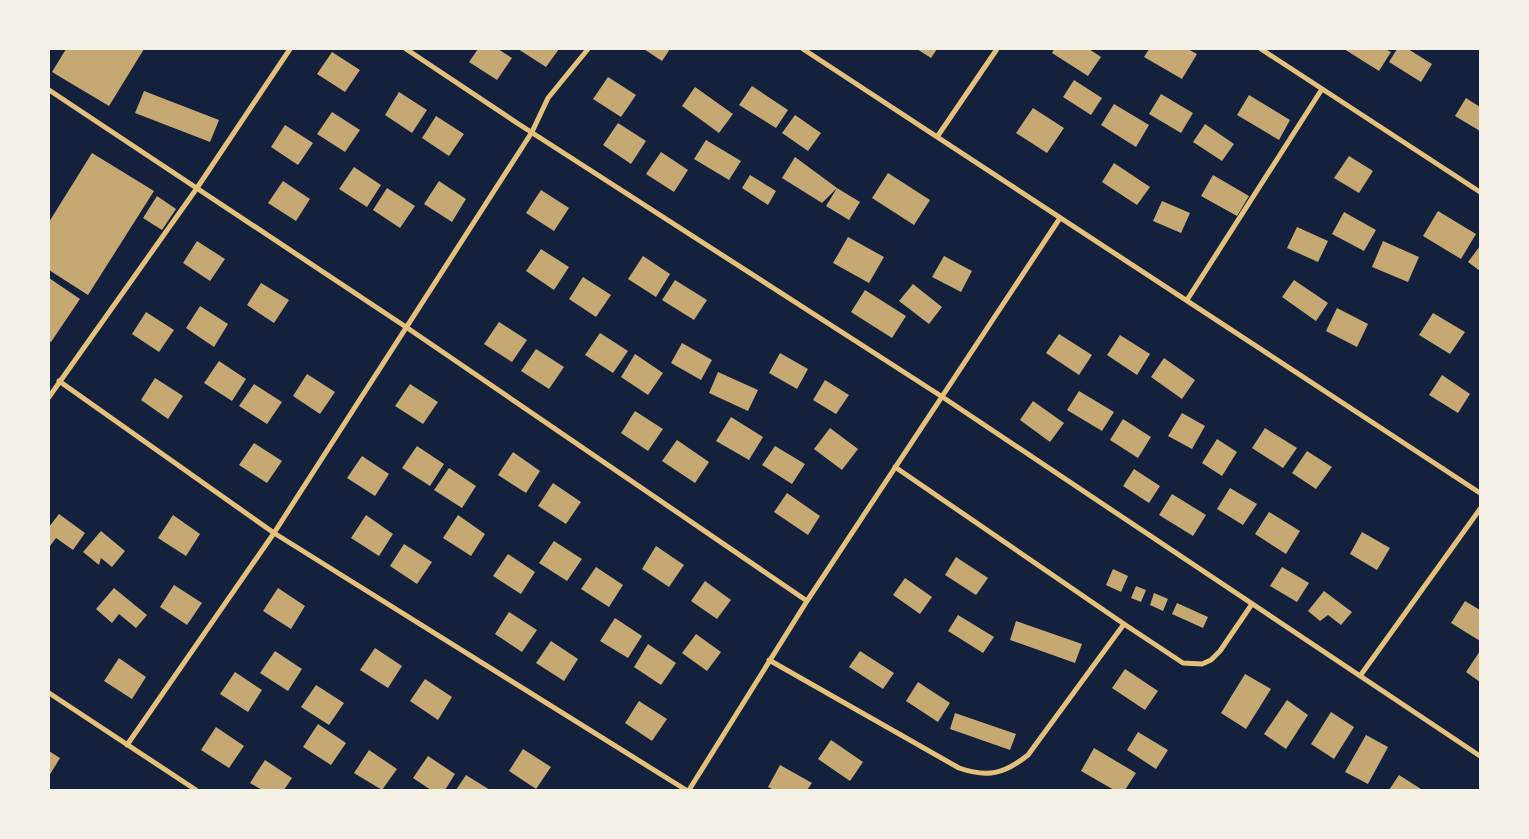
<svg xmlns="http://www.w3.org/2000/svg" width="1529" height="839" font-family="'Work Sans',sans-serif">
	<rect width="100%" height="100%" fill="#14213d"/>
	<path fill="#c6a872" d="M66,49H144L109,106L52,72Z
		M478,49H498L512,58L497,80L469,62Z
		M518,49H559L546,67Z
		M644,49H670L662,61Z
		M917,49H937L931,58Z
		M1054,49H1089L1101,57L1088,76L1052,53Z
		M1149,49H1188L1197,54L1182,79L1144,57Z
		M1344,49H1385L1391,52L1379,71Z
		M1397,49H1408L1432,64L1421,82L1389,62Z
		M332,52L360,70L345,92L317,74Z
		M608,77L636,95L621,117L593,99Z
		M1074,80L1102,98L1091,115L1063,97Z
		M752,86L788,110L776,128L739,105Z
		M695,87L733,114L719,133L682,106Z
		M144,91L219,120L210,142L135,113Z
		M399,92L427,110L412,133L385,115Z
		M1161,94L1193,113L1181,133L1149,114Z
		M1249,95L1290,120L1279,140L1237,115Z
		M1466,98L1480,107V131L1455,116Z
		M1114,104L1149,125L1136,147L1101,125Z
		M1033,108L1064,128L1047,153L1016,133Z
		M332,112L360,130L345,152L317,134Z
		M795,115L821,133L808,151L782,133Z
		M436,116L464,134L449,156L422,138Z
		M618,123L646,141L631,164L603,145Z
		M1205,124L1234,144L1222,161L1193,142Z
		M285,125L313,143L298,165L271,147Z
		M706,140L741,161L729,180L694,159Z
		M661,152L688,170L674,192L646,174Z
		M92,153L154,191L88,295L49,270V222Z
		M1349,156L1373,171L1359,193L1334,178Z
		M795,157L837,188L860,202L849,220L826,206L837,188L822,203L782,178Z
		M1114,163L1150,187L1137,205L1102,182Z
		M354,167L381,185L367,207L339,189Z
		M888,173L930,200L914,225L872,198Z
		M750,175L776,191L768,205L742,188Z
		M1213,175L1249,196L1237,216L1201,196Z
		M283,181L310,199L296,221L268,203Z
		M439,181L466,199L452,222L424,204Z
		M387,188L415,206L400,228L373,210Z
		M541,190L569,208L554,231L526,213Z
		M157,196L176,209L162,230L143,218Z
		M1162,201L1190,213L1181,233L1153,221Z
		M1438,211L1476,234L1461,259L1423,236Z
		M1344,212L1376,230L1364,251L1332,234Z
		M1297,227L1328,241L1318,262L1287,248Z
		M848,237L884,257L869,283L833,263Z
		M197,241L225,259L210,281L183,263Z
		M1383,241L1419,257L1408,282L1372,267Z
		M1480,246V271L1468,262Z
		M541,249L569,267L554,290L526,271Z
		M643,256L670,274L656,297L628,279Z
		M944,256L972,271L961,292L932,277Z
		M583,277L611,295L596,317L569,299Z
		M49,278L80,299L51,342L49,341Z
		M675,280L707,300L694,320L662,300Z
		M1294,280L1328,303L1316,321L1282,297Z
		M261,283L289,300L274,323L247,305Z
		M913,284L942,307L929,324L899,301Z
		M865,290L906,316L892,338L851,312Z
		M200,306L228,324L214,347L186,328Z
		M1337,308L1368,324L1357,347L1326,331Z
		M146,312L174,330L159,352L132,334Z
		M1433,313L1465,332L1450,354L1419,335Z
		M499,322L527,340L512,362L484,344Z
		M600,333L628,351L613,373L585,355Z
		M1059,334L1092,355L1079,375L1046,353Z
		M1120,335L1150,354L1137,375L1107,355Z
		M682,343L712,360L701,380L671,363Z
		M536,349L564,367L549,389L521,371Z
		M780,353L808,369L797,389L769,373Z
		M635,354L663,373L648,395L621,377Z
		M1164,358L1195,380L1182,399L1151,377Z
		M219,361L246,379L232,401L204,383Z
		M718,372L758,390L748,411L709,393Z
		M307,374L335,392L320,414L293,396Z
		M1442,375L1470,394L1458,413L1429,395Z
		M155,378L183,396L168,419L141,400Z
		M825,380L849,395L836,414L813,400Z
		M254,384L282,402L267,424L239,406Z
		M410,384L438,402L423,424L395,406Z
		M1079,391L1114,412L1102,431L1067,410Z
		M1033,401L1064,423L1050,442L1020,420Z
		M635,411L663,429L648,451L621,433Z
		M1182,413L1205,426L1192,449L1168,436Z
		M731,417L763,437L749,460L716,441Z
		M1123,419L1151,437L1138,458L1110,440Z
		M830,428L858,449L842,470L814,449Z
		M1265,428L1297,448L1283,468L1252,448Z
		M1217,439L1237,452L1222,476L1202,463Z
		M677,440L709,462L695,483L662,461Z
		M254,443L282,461L267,483L239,465Z
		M417,446L444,464L430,486L402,468Z
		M775,446L805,464L792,484L762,465Z
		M1307,451L1332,467L1316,489L1292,473Z
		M513,452L540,471L526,493L498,475Z
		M362,456L389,474L375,496L347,478Z
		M449,468L476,486L462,508L434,490Z
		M1134,469L1160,486L1149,503L1123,486Z
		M553,483L581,502L566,524L538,506Z
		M1230,488L1257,504L1243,525L1217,509Z
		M787,493L820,516L808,535L774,512Z
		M1172,494L1206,515L1193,536L1159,515Z
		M1269,512L1300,531L1286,554L1255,534Z
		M59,514L85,533L73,550L56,538L50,546L49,545V527Z
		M173,515L200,534L186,556L158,538Z
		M366,515L393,534L379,556L351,538Z
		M458,515L485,534L471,556L443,538Z
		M101,531L125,551L112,567L101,558L99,565L83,552Z
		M1362,532L1390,548L1377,570L1350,554Z
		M554,541L582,559L567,581L539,563Z
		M404,544L432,562L417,584L390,566Z
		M656,546L684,565L669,587L642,569Z
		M508,554L535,572L521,594L493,576Z
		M956,557L988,578L976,595L945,575Z
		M596,567L623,585L609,607L581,589Z
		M1282,567L1309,583L1297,602L1270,586Z
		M1113,569L1128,576L1121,592L1106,585Z
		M905,578L932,597L920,614L893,595Z
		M705,581L731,600L717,619L691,601Z
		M174,585L202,603L187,625L160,607Z
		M1136,586L1146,590L1141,602L1131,598Z
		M114,588L147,615L136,628L119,614L112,623L96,609Z
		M278,588L305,606L291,629L263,611Z
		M1324,591L1352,612L1341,625L1328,615L1320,621L1308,611Z
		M1154,593L1168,599L1163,611L1150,605Z
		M1465,601L1480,610V641L1451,623Z
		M1177,603L1208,617L1203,628L1172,614Z
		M509,612L537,630L522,652L495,634Z
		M958,615L994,637L983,653L948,631Z
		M615,618L642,636L628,658L600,641Z
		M1016,621L1082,644L1075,663L1010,640Z
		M696,634L721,652L707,671L682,653Z
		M551,641L578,659L564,681L536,663Z
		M648,644L676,663L661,685L634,667Z
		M375,648L402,666L388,688L360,670Z
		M275,651L302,669L288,691L260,673Z
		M860,651L894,673L883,689L849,667Z
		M1480,651V682L1466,672Z
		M119,658L146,677L132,699L104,681Z
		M1125,669L1158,691L1145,710L1112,688Z
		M235,672L262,690L248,712L220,694Z
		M1245,674L1271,689L1246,729L1221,713Z
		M425,679L452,697L438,720L410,701Z
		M918,682L950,703L938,722L906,701Z
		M316,685L344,703L329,725L301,707Z
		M1287,700L1308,715L1286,749L1264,734Z
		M639,701L667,719L652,741L625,723Z
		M1331,712L1354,727L1334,759L1311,744Z
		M955,713L1016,734L1010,750L950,729Z
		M318,724L346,743L331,765L303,747Z
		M216,727L244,746L229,768L201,750Z
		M1138,732L1168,750L1156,769L1127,750Z
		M1366,735L1388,747L1368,784L1345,772Z
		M831,740L863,762L850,781L818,759Z
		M1094,748L1136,773L1125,790H1114L1081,771Z
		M523,749L551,767L536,789L509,771Z
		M369,750L397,769L382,790L354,773Z
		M49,751L60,758L49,776Z
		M428,756L455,774L445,790H431L413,778Z
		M265,760L292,778L284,790H262L250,783Z
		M780,765L812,783L807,790H774L768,787Z
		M466,775L490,790H456Z
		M1399,775L1421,789L1420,790H1389Z"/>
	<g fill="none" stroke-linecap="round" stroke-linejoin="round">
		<path stroke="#e5c07b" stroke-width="5" d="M406,49L517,123L941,396L1480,756
			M803,49L1480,493
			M1261,49L1480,192
			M49,90L406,327L807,601
			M937,137L997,49
			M1187,300L1322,89
			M59,381L274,533L686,790
			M49,397L197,188L290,49
			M895,467L1124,624L1183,663L1202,664L1211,660L1220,651L1252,604
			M769,660L959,768C988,778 1004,774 1028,755L1124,624
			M1360,676L1480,509
			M49,693L196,790
			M127,745L274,533L532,132L548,98L588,49
			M689,790L807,601L1060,218"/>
	</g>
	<rect width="1529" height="839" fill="none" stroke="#f6f1e7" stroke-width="100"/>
</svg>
